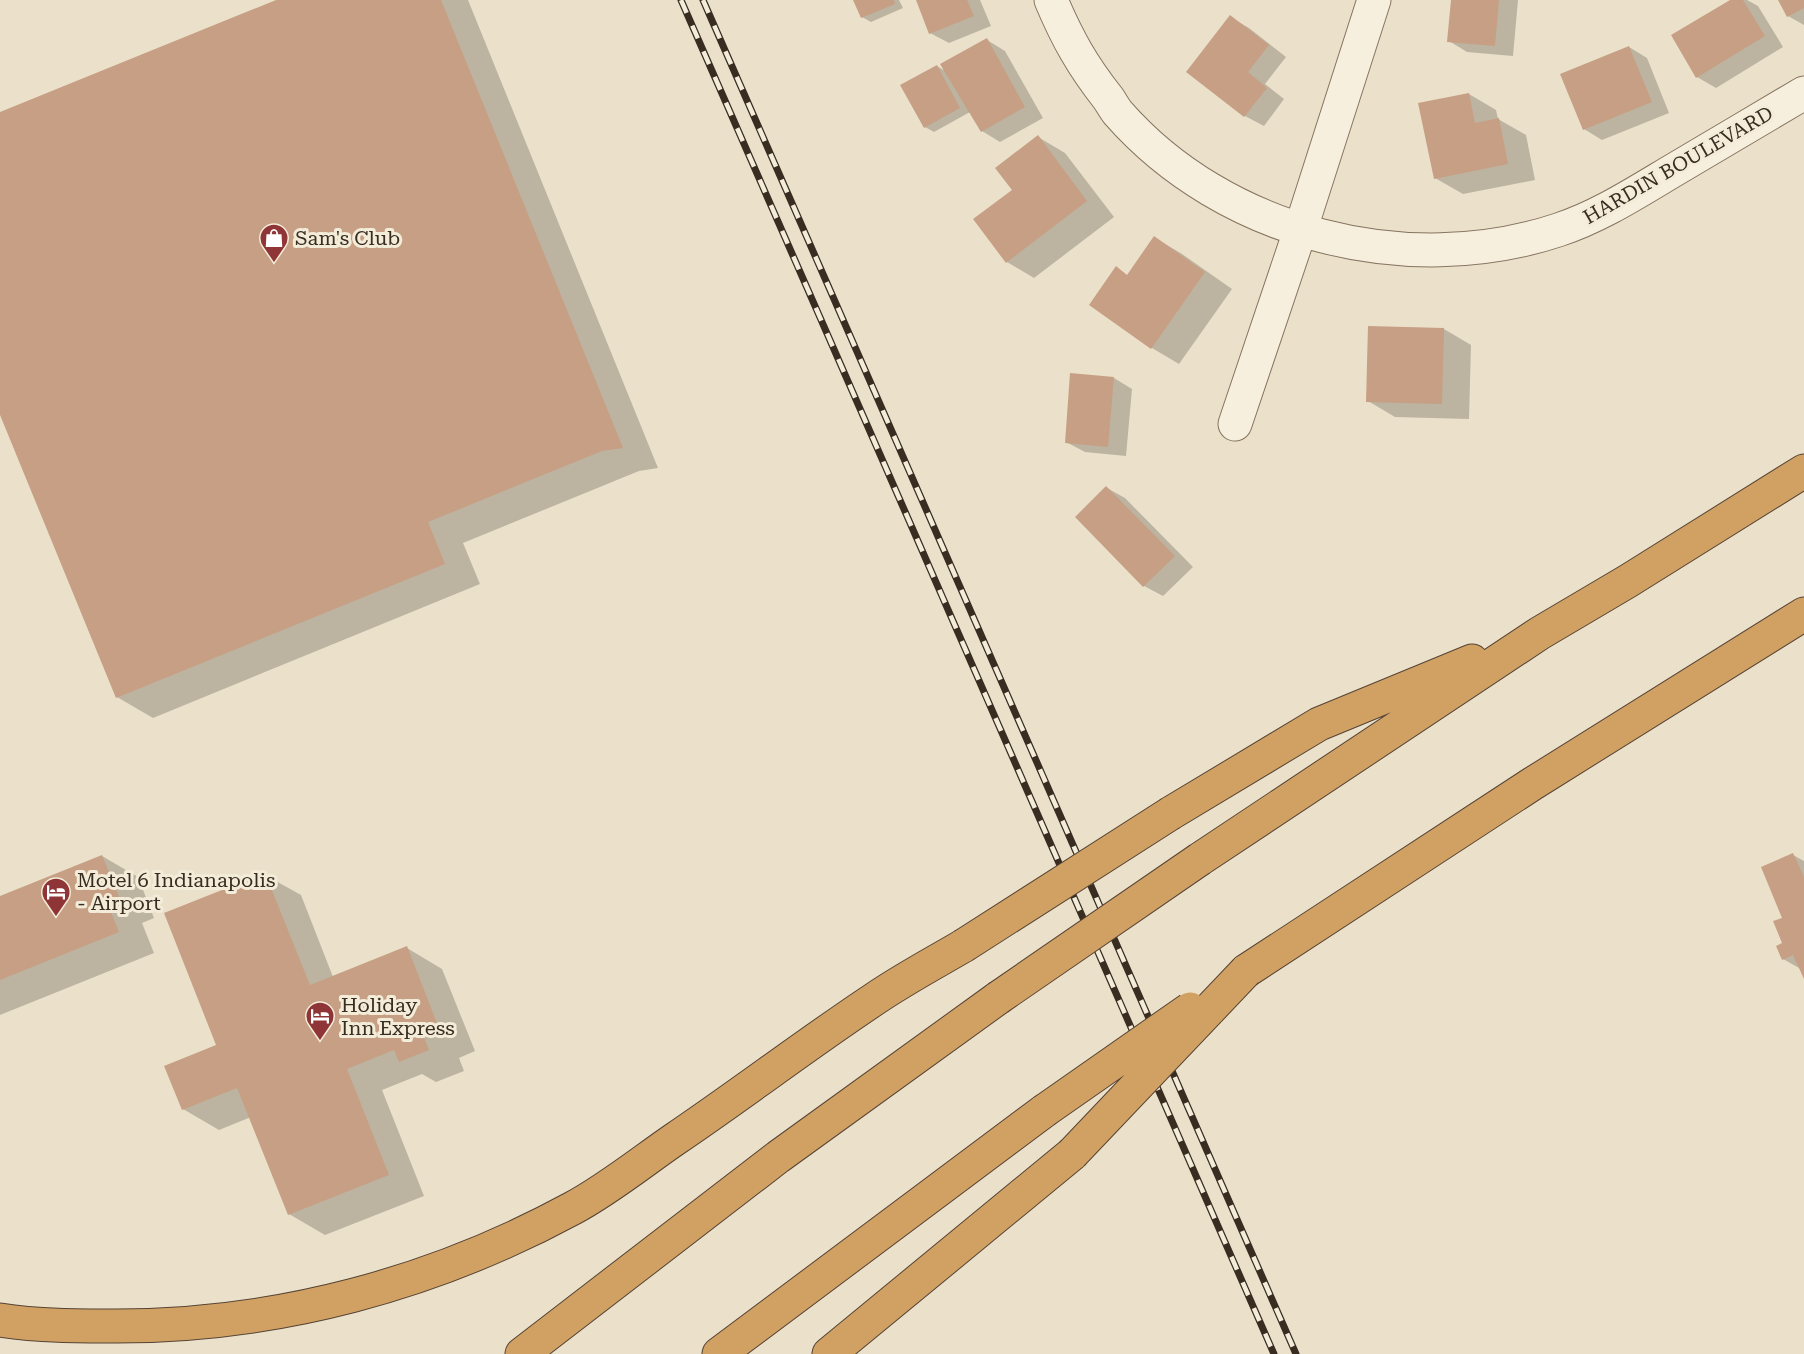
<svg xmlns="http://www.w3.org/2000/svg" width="1804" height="1354" font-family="'Roboto Serif',serif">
	<rect width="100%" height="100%" fill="#ebe1ca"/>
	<path fill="#0003" d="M279,0H468L658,468L639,471L463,543L480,584L153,718L117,697L0,411V113Z
		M855,0H899L903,8L871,22L862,17Z
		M917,0H980L991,26L949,43L930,33Z
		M1453,0H1518L1513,56L1467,52L1449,41Z
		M1733,0H1747L1758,6L1783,47L1716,88L1697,77Z
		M1780,0H1804V25L1788,16Z
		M1230,17L1249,28L1286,57L1265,84L1284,99L1264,126L1245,116L1188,72Z
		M987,40L1005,51L1043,118L1000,142L982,131L970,112L934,132L925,127L937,66L947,72Z
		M1629,47L1647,58L1669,113L1602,140L1584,129Z
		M1469,94L1496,110L1498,119L1526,135L1535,180L1463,194L1435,178Z
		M1038,137L1065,153L1114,217L1034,278L1007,262L1014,190Z
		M1155,238L1182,254L1232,289L1179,364L1152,348L1091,305L1116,268L1128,276Z
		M1444,329L1471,345L1469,419L1395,417L1368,401Z
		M1114,378L1132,389L1126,456L1085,452L1066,442Z
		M1107,488L1125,498L1193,567L1163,596L1144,586L1077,517Z
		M1793,855L1804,861V976L1801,969L1783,959L1784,918Z
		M102,856L138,877L154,918L142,923L154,953L0,1015V898Z
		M265,875L301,895L333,977L407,948L442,969L475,1051L459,1058L464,1071L436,1082L422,1074L382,1090L424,1196L325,1235L289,1214L251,1117L219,1130L183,1109L218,1046Z"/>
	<path fill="#c69f84" d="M276,0H441L623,448L602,451L428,522L445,564L116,698L0,415V112Z
		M853,0H894L895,4L861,18Z
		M916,0H967L974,16L929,34Z
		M1451,0H1499L1495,46L1447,42Z
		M1730,0H1743L1765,36L1696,78L1671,35Z
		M1778,0H1804V8L1787,17Z
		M1230,15L1269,45L1248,72L1267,88L1244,117L1186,72Z
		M987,38L1025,107L981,132L940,64Z
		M1629,46L1652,102L1583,130L1560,74Z
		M937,65L960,108L924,128L900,85Z
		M1469,93L1475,123L1499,118L1508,164L1434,179L1418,103Z
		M1038,135L1087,201L1006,263L973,219L1012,190L995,168Z
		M1154,236L1205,272L1151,349L1089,305L1116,266L1127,275Z
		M1368,326L1444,328L1442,404L1366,402Z
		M1070,373L1114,377L1108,447L1065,443Z
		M1106,486L1175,556L1143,587L1075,517Z
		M1793,853L1804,877V979L1793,955L1782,960L1776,946L1782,943L1773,921L1782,918L1761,867Z
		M102,855L119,897L107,902L119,932L0,980V896Z
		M265,873L310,985L407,946L440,1031L424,1037L429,1050L399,1062L394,1050L347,1069L389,1175L288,1215L237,1088L182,1110L164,1066L216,1045L164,913Z"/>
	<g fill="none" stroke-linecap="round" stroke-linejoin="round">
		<g stroke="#877460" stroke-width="35">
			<path id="minor" d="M1051,0C1067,38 1082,65 1108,98C1111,102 1114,108 1118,113C1224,234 1407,280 1558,230C1601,216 1640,190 1679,167C1721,142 1762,118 1804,93
				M1235,424L1301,228L1374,0"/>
		</g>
		<g stroke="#554334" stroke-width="35">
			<path id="highway" d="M1171,813L1319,724L1472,661
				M1200,859L1540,633L1628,581L1804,471
				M1246,971L1532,784L1804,614
				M0,1320C38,1326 78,1326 117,1326C277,1326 433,1284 573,1208C607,1190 643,1161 675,1139C743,1093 808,1043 876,998C904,979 934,963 963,946
				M522,1354L778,1157L998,998
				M719,1354L1044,1111
				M829,1354L1072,1154"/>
		</g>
		<use href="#minor" stroke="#f6efdd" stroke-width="33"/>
		<use href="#highway" stroke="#d1a164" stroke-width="33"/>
		<g stroke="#392d22" stroke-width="7">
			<path id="rail" d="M681,0L1274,1354
				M703,0L1296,1354"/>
		</g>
		<use href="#rail" stroke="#f3ecd9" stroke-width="4.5" stroke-dasharray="14" stroke-linecap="butt"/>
		<g stroke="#554334" stroke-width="35" stroke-linecap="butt">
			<path id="highway-bridge" d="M963,946L1171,813
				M998,998L1200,859
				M1044,1111L1190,1009
				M1072,1154L1246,971"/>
		</g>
		<use href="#highway-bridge" stroke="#d1a164" stroke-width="33"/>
	</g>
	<defs>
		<g id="shop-pin" transform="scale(1.5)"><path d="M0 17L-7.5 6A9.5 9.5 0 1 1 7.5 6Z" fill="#903537" stroke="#f3ecd9"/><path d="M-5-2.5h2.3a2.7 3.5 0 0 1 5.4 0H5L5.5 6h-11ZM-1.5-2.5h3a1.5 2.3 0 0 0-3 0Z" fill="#fff"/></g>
		<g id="hotel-pin" transform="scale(1.5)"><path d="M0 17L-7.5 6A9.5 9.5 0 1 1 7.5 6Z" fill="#903537" stroke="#f3ecd9"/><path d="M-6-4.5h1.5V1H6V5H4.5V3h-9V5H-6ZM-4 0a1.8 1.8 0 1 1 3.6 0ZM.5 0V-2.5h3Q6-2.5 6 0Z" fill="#fff"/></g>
	</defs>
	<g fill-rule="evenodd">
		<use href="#shop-pin" x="274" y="238"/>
		<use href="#hotel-pin" x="56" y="892"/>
		<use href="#hotel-pin" x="320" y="1016"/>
	</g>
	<g text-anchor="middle" stroke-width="6" stroke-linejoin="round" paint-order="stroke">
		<g font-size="20" fill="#392d22" stroke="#f3ecd9">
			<text transform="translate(1678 165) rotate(-30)" y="7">HARDIN BOULEVARD</text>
		</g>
		<g font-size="20" fill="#392d22" stroke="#f3ecd9" text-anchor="start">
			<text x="295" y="245">Sam's Club</text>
			<text x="77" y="887">Motel 6 Indianapolis<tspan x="77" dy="23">- Airport</tspan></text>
			<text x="341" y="1012">Holiday<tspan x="341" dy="23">Inn Express</tspan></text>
		</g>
	</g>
</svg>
